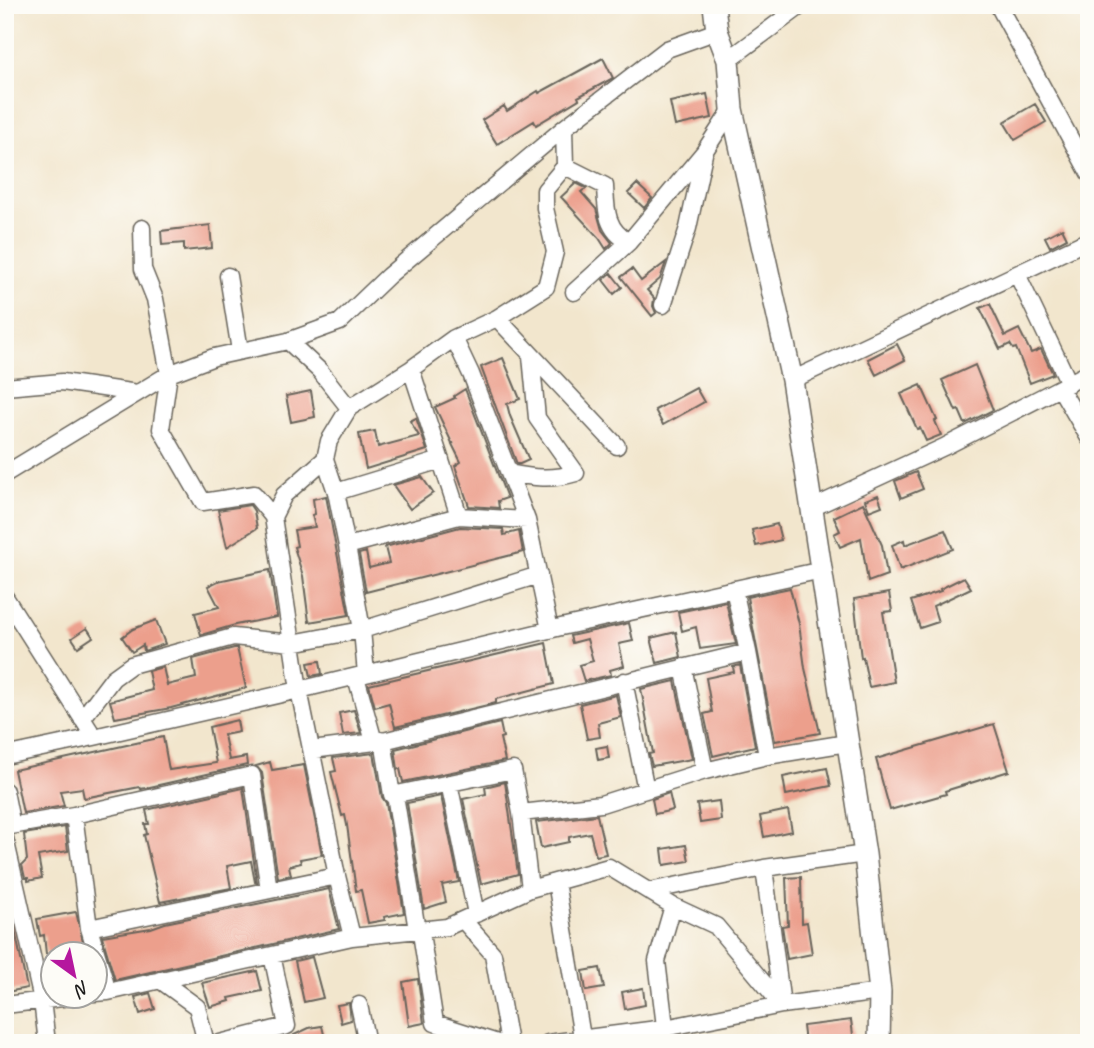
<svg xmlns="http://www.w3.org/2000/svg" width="1094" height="1048" font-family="Caveat,sans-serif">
	<rect width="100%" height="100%" fill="#fdfcf7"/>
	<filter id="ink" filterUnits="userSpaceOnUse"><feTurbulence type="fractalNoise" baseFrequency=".0143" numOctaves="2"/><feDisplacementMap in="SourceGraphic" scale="14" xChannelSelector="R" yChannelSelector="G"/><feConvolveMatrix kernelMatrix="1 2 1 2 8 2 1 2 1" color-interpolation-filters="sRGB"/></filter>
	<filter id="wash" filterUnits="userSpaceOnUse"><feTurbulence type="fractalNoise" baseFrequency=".00686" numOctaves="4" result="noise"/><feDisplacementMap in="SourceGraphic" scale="28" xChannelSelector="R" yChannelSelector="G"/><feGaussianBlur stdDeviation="1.57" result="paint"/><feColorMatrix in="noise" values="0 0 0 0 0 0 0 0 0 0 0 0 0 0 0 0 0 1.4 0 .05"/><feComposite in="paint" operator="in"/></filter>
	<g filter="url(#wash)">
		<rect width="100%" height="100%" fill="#f2e6cd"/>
		<g id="blocks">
			<path fill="#ec9f8c" d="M603,58L613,78L578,97L579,99L536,125L534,121L497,144L482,120L504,106L507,111L538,91L539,93Z
				M707,94L712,118L675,126L670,102Z
				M1035,104L1046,122L1015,140L1004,122Z
				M576,183L586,188L581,192L596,209L602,230L612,243L606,249L599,238L561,197Z
				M637,184L652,198L644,208L628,193Z
				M210,225L212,248L184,251V243L162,245L161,231Z
				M1062,228L1067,238L1050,247L1045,237Z
				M666,262L660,279L647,290L654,298L653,306L656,313L652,316L621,277L632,269L641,281Z
				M611,273L622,287L614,294L603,280Z
				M990,304L1005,336L1019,329L1031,353L1041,349L1053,374L1030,383L1016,348L1013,349L1010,344L1000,349L980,308Z
				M897,344L905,360L876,375L868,359Z
				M503,358L520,399L507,404L510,416L529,460L520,464H517L481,367Z
				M975,365L993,410L965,424L959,410L956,411L942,380Z
				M921,385L937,420L935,421L941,435L926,441L920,428L917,429L901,394Z
				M696,388L704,402L663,425L655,410Z
				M465,389L507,498L498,501L499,508L469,506L455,466L461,462L452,444L454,443H452L435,407L455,398L454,396Z
				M311,391L315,417L291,422L286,396Z
				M416,418L427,450L366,469L359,434L375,431L378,447L419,436L410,421Z
				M916,472L923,489L901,498L895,481Z
				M422,477L433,493L410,509L393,485Z
				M878,495L882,506L869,511L865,500Z
				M326,496L349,615L309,622L303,576L294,547L297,546L294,530L315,527L312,515L315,514L313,499Z
				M863,503L882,545L887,575L868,582L861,538L840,547L834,534L840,531L834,517Z
				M250,505L254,511L257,528L227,547L218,510Z
				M777,524L781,540L756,546L752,530Z
				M460,527L503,529L504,535L519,531L523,552L366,592L359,554L366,552L369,568L389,563L385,547Z
				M945,530L953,549L900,570L892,545L904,540L905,545Z
				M270,570L277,617L235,625L201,635L195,613L219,607L208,586L218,581Z
				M964,577L971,588L933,606L938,622L920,628L911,601L941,591L940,589Z
				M790,588L799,624L805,668L820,733L775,741L747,597Z
				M889,593L892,611L883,612L894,682L869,687L863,657L861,658L854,599Z
				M726,602L736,644L700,649L696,627L682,631L678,612Z
				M156,620L165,644L144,651L143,645L132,652L122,637L133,629Z
				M629,623L633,641L619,644L624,666L610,670L611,675L584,681L579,665L593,661L587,639L572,643L570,636Z
				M87,628L93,637L78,647L72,638Z
				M676,632L681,657L657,663L651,638Z
				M546,643L554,684L496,699V703L395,727L389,703L375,707L369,685Z
				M234,648H237L246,688L171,708L115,718L110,701L152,690L148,671L163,667L167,685L196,678L193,659Z
				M320,661L322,674L311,676L308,663Z
				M740,665L755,746L713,756L704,714L712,712L706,678L734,672L733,667Z
				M675,681L692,759L652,766L649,754L653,753L641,689Z
				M616,695L621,717L598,723L600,737L587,739L580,704Z
				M354,710L361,733L343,735L339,713Z
				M237,720L239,732L224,735L229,760L246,757L247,765L141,789L140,787L84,798L82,788L60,791L64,806L23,813L14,770L163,737L169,770L216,763L209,727Z
				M500,723L503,737L500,738L505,761L403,782L400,769H398L395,749Z
				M994,724L1009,771L945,791L946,794L890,810L876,759Z
				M607,746L609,758L598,760L596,748Z
				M374,753L382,797L386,803L404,913L384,917L385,920L368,923L361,890L356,891L347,825L345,815L342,816L331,772L336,771L333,758Z
				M270,762L272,770L304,765L322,855L300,859L301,863L289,866L291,875L278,878L262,773L256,766Z
				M827,768L831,786L786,795L783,777Z
				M505,782L518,874L481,884L463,799L486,794L485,787Z
				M243,788L257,882H255L251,861L227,866L231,888L160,902L144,835L147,834L145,824H149L146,810Z
				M669,793L673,810L655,814L652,799Z
				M441,796L459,882L442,885L446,902L424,909L407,803Z
				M719,801L721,820L700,823L697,804Z
				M788,810L792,831L764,837L760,816Z
				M597,815L606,854L596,856L590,833L569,837V842L541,848L536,822Z
				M65,827L68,851L38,856L42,878L28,881V878H25L22,865L27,860L24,834Z
				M686,845L689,861L664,865L662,849Z
				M801,877L802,923L807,922L812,954L787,959L782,926L788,925L786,878Z
				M329,889L339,929L115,980L102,936L151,928L165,923Z
				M5,902H9L27,988L7,992L5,979Z
				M76,912L86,954H46L44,935L40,936L37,919Z
				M312,957L323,998L304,1002L295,961Z
				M600,968L604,988L586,991L583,971Z
				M257,971L262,991L229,998L230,1001L210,1007L202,983Z
				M418,979L424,1023L409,1026L403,982Z
				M643,988L645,1005L625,1009L622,992Z
				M150,993L155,1009L140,1014L135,997Z
				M349,1003L351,1020L341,1023L337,1005Z
				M851,1020L854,1042L805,1043L803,1026Z
				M322,1026L326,1043H297L294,1035L309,1028Z"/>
		</g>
	</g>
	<g filter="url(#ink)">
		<use href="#blocks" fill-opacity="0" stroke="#67635a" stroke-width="2"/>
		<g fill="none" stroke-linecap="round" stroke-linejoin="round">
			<g stroke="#67635a" stroke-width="19">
				<path id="minor" d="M998,5L1089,173
					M728,60L802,5
					M564,128L565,166L605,186C606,210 606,230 629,242
					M142,228L143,269L155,299L169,374L161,429L203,502L254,494L273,517L284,495L325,459L329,441L349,408L320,371L288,341
					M1017,274L1069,383
					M228,276L240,351
					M574,292L629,242L704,152L732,109
					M663,305L688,228L704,154
					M497,318L617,446
					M454,338L471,374L527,520L550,630
					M411,369L459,516L527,520
					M792,380L1089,240
					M5,387L62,382L137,393
					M1060,388L1089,438
					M349,408L411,369L454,338L497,318L546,287L555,252L545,208V190L565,166
					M325,459L336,492L347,546
					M509,473C533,478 553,480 576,473L537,418L531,356
					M5,474L169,374L214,357L288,341L340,322L388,276L564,128L667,49L717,31
					M336,492L441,460
					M812,508L946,446L1089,373
					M5,597L94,737L5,756
					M748,652L767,756L847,743
					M683,667L705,771
					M366,674L362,630L539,575
					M356,677L373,738L383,741L392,795H395L417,930H413L421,933L435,1023L498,1043
					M624,681L646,790
					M82,719L113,678L131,665L233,637L292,643L362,630L347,546L459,516
					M94,737L299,690L273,517
					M312,750L383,741L748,652L734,589
					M449,783L476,914
					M5,791L12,826
					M392,795L513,770L521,813
					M5,827L74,815
					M5,838L42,1000L47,1043
					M337,876L299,690L561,627L822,570
					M556,882L583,1043
					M530,889L521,813L601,804L705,771L767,756
					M649,891L764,868L865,854
					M463,920L493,954L509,1043
					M89,928L74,815L252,775L269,890
					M160,980L197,1007L206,1043
					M108,992L352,937
					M94,993L108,992L89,928L337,876L352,937L447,927L530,889L609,867L673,906L716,926L782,1005L880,992
					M5,1005L78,996
					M359,1005L367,1043
					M220,1043L287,1026L272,955
					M548,1043L665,1028L782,1005L764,868
					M667,1043L657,961L673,906"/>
			</g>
			<g stroke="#67635a" stroke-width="24">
				<path id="major" d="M714,5L717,31L728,60L732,109L792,380L865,854L880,992L879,1043"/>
			</g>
			<use href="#minor" stroke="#fff" stroke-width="16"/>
			<use href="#major" stroke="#fff" stroke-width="21"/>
		</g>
	</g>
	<rect width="1094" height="1048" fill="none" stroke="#fdfcf7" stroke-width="28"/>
	<g transform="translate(74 975) rotate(147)"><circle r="33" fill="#fdfcf7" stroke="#a3a29f" stroke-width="2"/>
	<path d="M0-5L12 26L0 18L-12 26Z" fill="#b5179e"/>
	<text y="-10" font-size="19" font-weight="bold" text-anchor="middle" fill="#1c1c1c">N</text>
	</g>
</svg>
